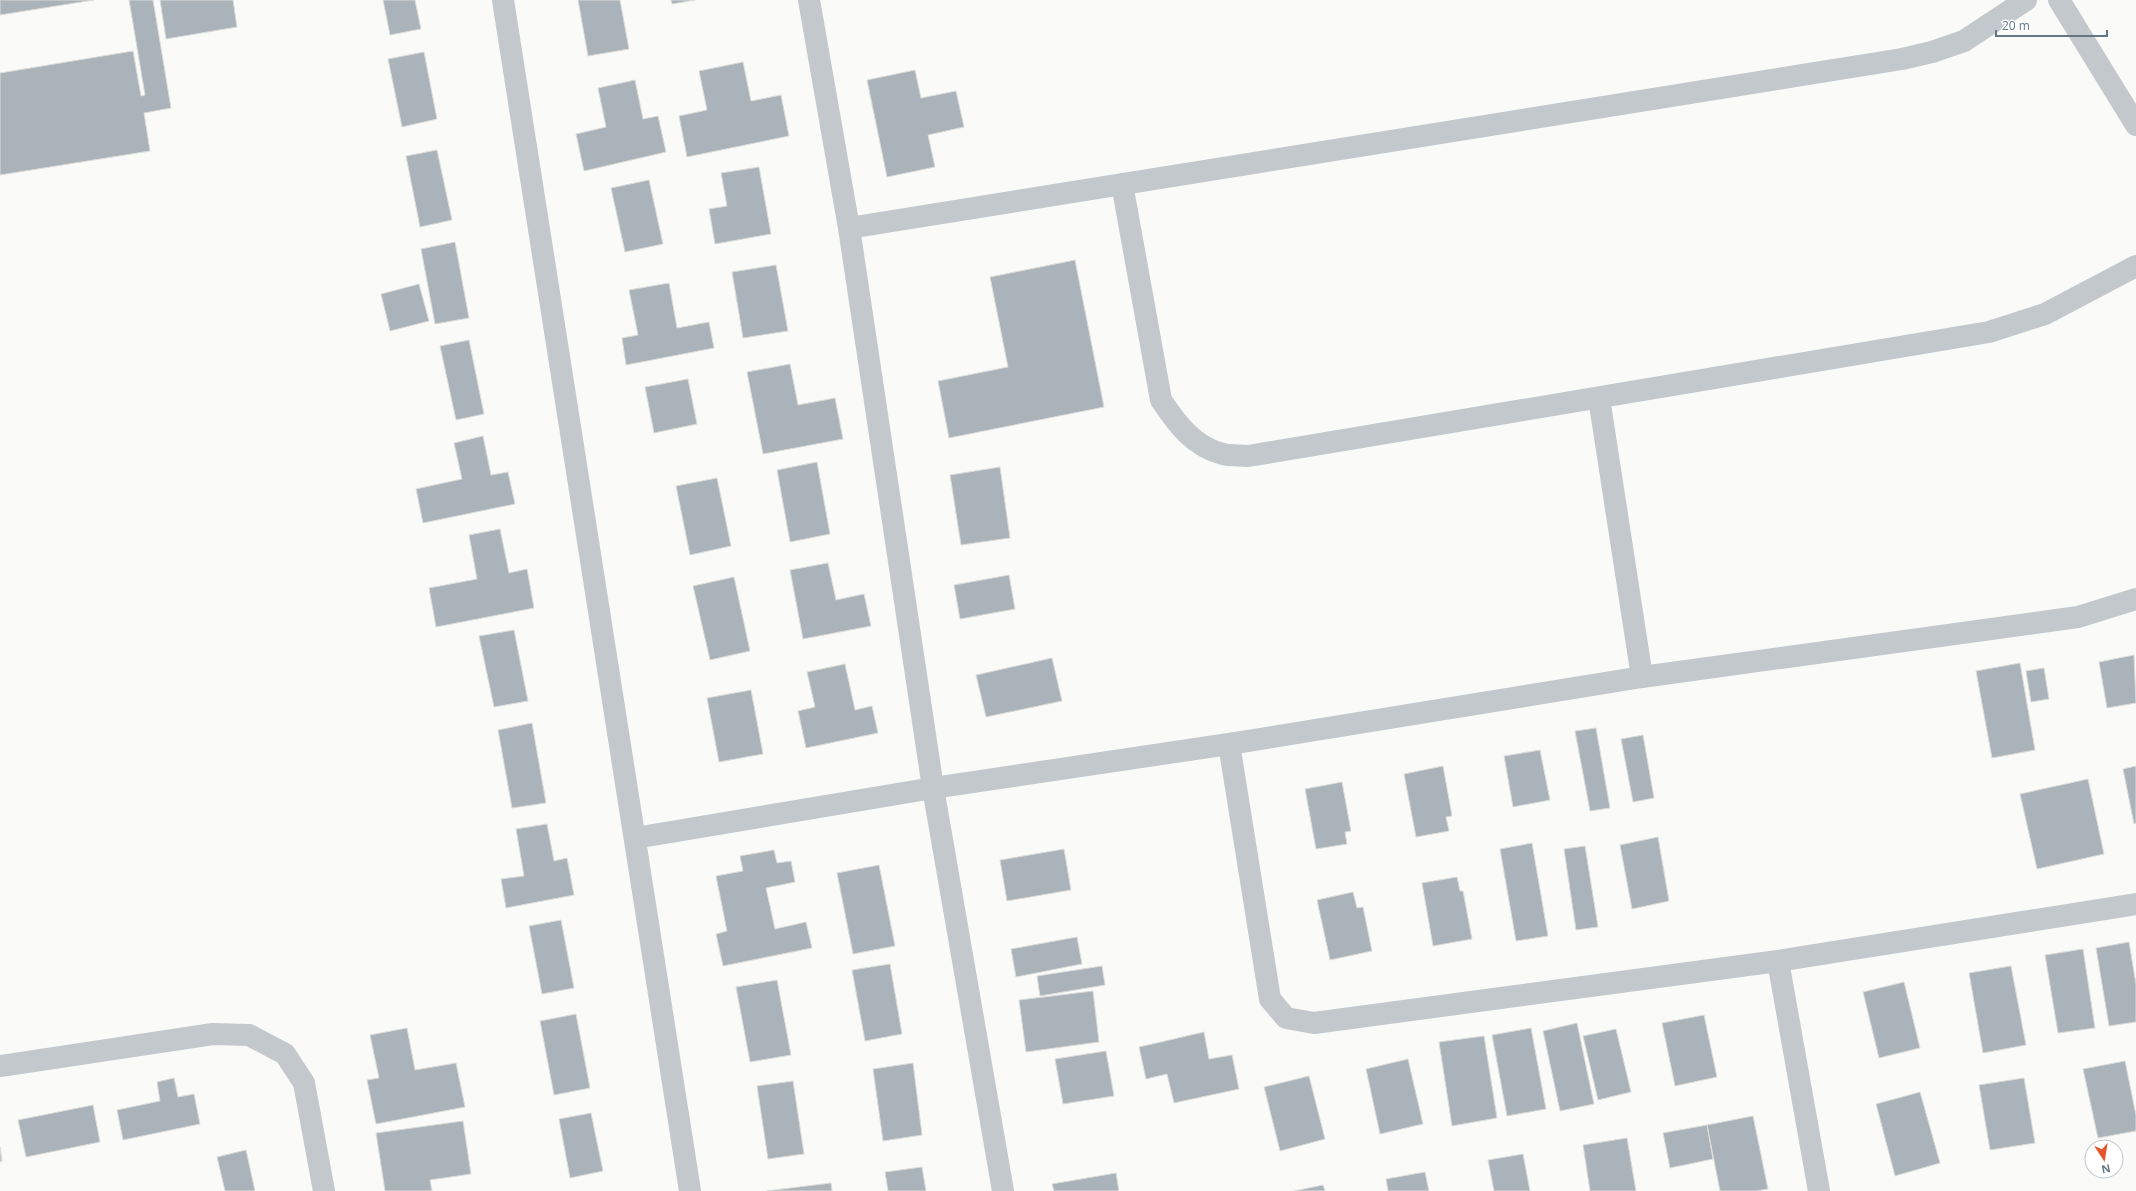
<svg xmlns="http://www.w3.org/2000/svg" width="2136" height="1191" font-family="'Open Sans',sans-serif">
	<rect width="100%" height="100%" fill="#fafaf8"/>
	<path fill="#aab3b9" stroke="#dcdcda" d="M0,0H94L0,15Z
		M129,0H153L171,108L144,113L150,151L0,175V73L133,51L141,96L145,95Z
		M160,0H233L237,27L166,39Z
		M383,0H415L421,29L390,35Z
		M578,0H620L629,49L588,56Z
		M671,0H695L672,4Z
		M424,52L437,119L402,127L388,59Z
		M743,62L751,101L781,95L789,136L687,157L679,116L707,110L699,71Z
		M915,70L921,98L956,91L964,127L928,135L935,167L887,177L867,80Z
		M635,80L643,119L658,116L666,152L584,171L576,134L606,127L598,88Z
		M437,150L452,220L420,227L406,156Z
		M759,167L771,234L715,244L709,209L727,206L721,173Z
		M649,180L663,244L625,252L611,188Z
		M455,242L469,318L435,324L421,249Z
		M1075,260L1104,407L949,438L938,381L1008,367L990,277Z
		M776,265L788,331L743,338L732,272Z
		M669,283L677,328L709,322L714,348L626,365L622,338L638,335L629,290Z
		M419,284L429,321L390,331L381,294Z
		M469,340L484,414L456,420L440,346Z
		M790,364L798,405L835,398L843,439L763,454L747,372Z
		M688,379L697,424L654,433L645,387Z
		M483,436L491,475L508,472L515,504L423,523L416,489L462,479L454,443Z
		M817,462L830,534L790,542L777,470Z
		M1000,467L1010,538L961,545L950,475Z
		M717,478L731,546L690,555L676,486Z
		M500,529L509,573L527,569L534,608L436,627L429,588L477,579L469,535Z
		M828,563L836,600L864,594L871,626L803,639L790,570Z
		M1009,575L1015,609L960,619L954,585Z
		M734,577L750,651L710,660L693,586Z
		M514,630L528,701L494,707L479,636Z
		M2134,655L2136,703L2107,708L2099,662Z
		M1052,658L1062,701L986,717L976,675Z
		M2020,663L2035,750L1992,758L1976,671Z
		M845,664L855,710L872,706L878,733L806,748L798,711L815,707L807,672Z
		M2044,668L2049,699L2031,702L2026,671Z
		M751,690L763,754L719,762L707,698Z
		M532,723L546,803L512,808L498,730Z
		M1596,728L1610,808L1590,811L1575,731Z
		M1643,735L1654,798L1633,802L1621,739Z
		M1540,750L1550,800L1513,807L1504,756Z
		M1443,766L1452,816L1446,817L1449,831L1416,837L1404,774Z
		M2136,766V823L2134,824L2123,769Z
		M2088,779L2104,854L2037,869L2020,794Z
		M1342,782L1351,831L1345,832L1347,844L1316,849L1305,789Z
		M547,824L554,861L567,858L574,895L506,908L501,879L524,876L516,829Z
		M1658,837L1669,901L1632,909L1620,845Z
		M1532,843L1548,936L1516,941L1500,849Z
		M1585,846L1598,927L1576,930L1564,849Z
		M1064,849L1071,890L1007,901L1000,860Z
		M774,850L777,863L791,861L795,882L766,888L775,929L806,922L812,948L723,966L716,934L727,931L716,876L743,871L740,856Z
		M879,865L895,946L853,954L837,873Z
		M1457,877L1460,891H1463L1472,939L1433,946L1422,883Z
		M1353,892L1357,908L1363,907L1372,951L1330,960L1317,900Z
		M561,920L574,988L542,994L529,926Z
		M1077,937L1082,964L1016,977L1011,949Z
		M2129,942L2136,984V1022L2109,1026L2096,948Z
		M2083,949L2095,1028L2058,1033L2045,955Z
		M890,964L902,1034L865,1041L852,970Z
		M1102,966L1105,985L1040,996L1037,976Z
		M2011,966L2026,1045L1983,1053L1969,973Z
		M777,980L791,1055L750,1062L736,987Z
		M1904,982L1920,1048L1879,1058L1863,992Z
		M1093,991L1099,1042L1026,1052L1019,1000Z
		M576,1014L590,1088L554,1095L540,1021Z
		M1704,1015L1717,1077L1675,1086L1662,1023Z
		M1577,1023L1594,1104L1560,1111L1543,1031Z
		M407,1028L415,1070L456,1063L465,1107L376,1124L367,1080L379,1078L370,1035Z
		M1531,1028L1546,1109L1507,1116L1492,1035Z
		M1616,1029L1631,1092L1598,1100L1583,1036Z
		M1204,1032L1209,1059L1232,1055L1239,1089L1174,1103L1167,1074L1146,1079L1139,1047Z
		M1484,1036L1497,1118L1452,1126L1439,1042Z
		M1106,1051L1114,1096L1063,1104L1055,1059Z
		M1408,1059L1423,1124L1380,1134L1366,1069Z
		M2125,1061L2136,1115V1131L2098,1138L2083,1069Z
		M913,1063L922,1135L883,1141L873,1069Z
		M1309,1076L1325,1139L1280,1151L1264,1087Z
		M174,1078L178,1097L194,1094L200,1124L123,1140L117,1110L160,1101L157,1082Z
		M2024,1078L2035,1143L1990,1150L1979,1085Z
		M793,1081L804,1154L768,1159L757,1086Z
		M1920,1092L1940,1163L1895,1176L1876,1104Z
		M93,1105L100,1142L26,1157L18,1120Z
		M591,1113L603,1171L570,1178L559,1119Z
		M1753,1116L1768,1189L1756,1191H1720L1707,1125Z
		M463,1121L471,1174L430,1180L432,1191H385L376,1133Z
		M1707,1125L1713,1159L1670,1168L1663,1133Z
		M1627,1138L1636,1191H1590L1583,1145Z
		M0,1147L2,1161L0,1162Z
		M246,1150L255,1191H225L217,1157Z
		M1523,1154L1530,1191H1494L1488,1160Z
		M922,1167L926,1191H888L885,1172Z
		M1425,1172L1429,1191H1388L1386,1179Z
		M1116,1173L1119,1191H1054L1052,1184Z
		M831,1183L832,1191H766Z
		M1323,1185L1325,1191H1294Z"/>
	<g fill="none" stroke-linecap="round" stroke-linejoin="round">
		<path stroke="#c3c8cc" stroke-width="22" d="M503,0L690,1191
			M809,0L849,228L933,788L1003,1191
			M2059,0L2136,125
			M1122,184L1161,400C1177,424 1194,447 1223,454C1231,456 1240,455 1248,456L1989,332L2045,314L2136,266
			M849,228L1902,59L1932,52L1964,41L2026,0
			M1599,398L1642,677
			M1229,744L1270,999L1286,1018L1314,1023L1778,961L2136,904
			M635,838L933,788L1229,744L1642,677L2078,617L2136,599
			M1778,961L1819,1191
			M0,1066L213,1034L249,1035L285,1054L304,1083L324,1191"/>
	</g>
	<g transform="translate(2104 1159) rotate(168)"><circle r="19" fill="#ffffff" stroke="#c1c8cd"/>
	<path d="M0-3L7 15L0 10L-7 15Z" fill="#e4572e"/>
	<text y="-6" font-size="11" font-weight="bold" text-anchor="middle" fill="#657683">N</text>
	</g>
	<path d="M1996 30v6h111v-6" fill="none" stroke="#657683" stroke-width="2"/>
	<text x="2002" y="30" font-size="12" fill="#657683" stroke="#ffffff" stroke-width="3" paint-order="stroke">20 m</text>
</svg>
